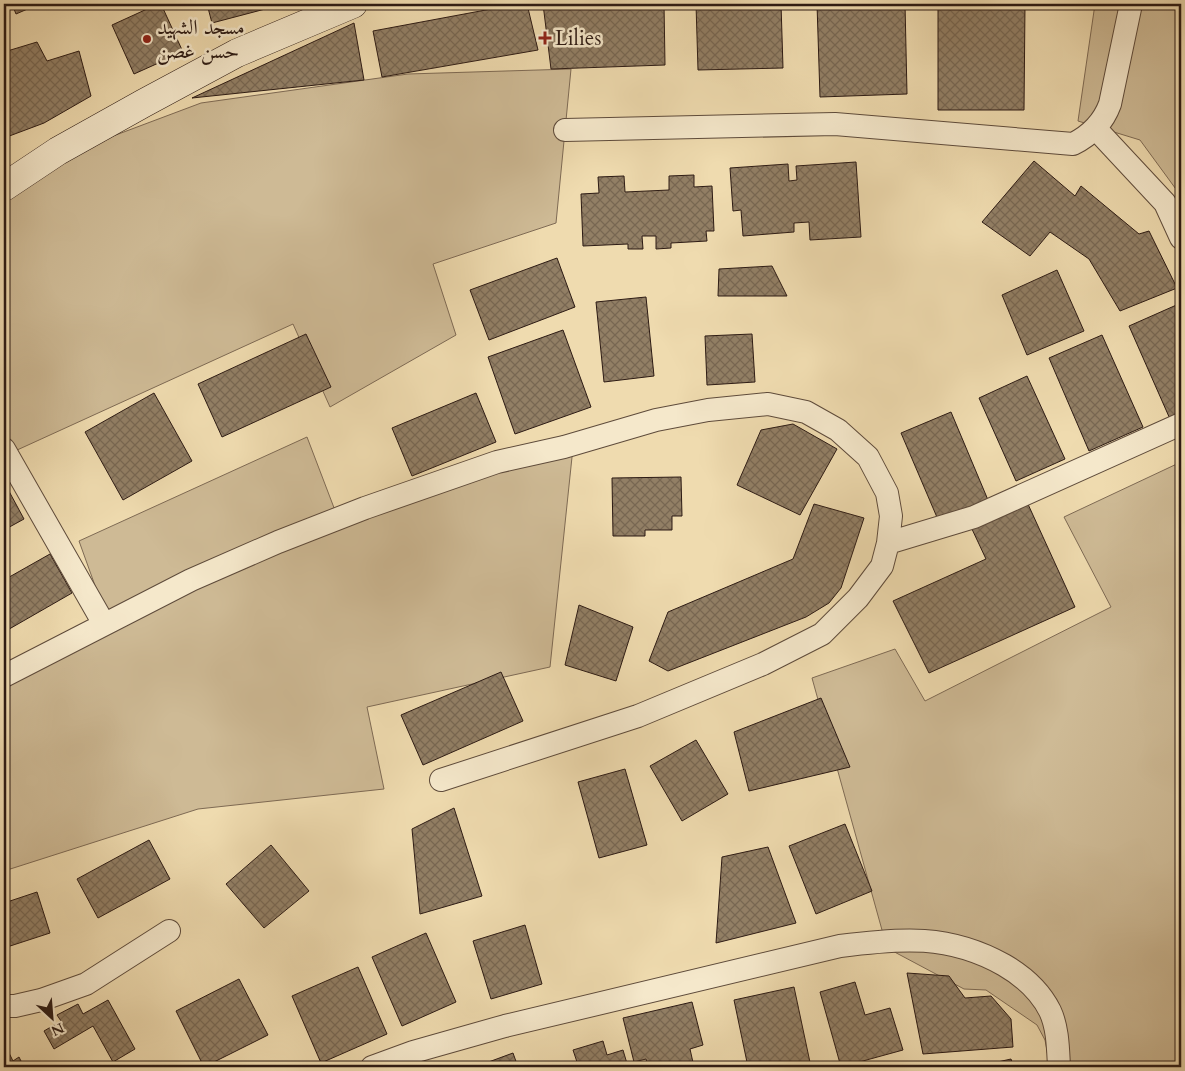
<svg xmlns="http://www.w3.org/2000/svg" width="1185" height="1071" font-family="Cardo,Amiri,serif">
	<defs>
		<pattern id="building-cross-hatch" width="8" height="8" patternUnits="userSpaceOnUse" patternTransform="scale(1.25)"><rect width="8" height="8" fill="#927f65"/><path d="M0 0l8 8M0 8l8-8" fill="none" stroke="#786752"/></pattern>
	</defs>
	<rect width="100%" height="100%" fill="#efdbaf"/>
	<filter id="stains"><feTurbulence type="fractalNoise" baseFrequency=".004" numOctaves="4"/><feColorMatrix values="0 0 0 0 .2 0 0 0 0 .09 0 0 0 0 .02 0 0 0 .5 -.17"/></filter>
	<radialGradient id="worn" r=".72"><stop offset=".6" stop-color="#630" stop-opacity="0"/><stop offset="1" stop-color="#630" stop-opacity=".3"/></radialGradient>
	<path fill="#ceba95" stroke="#7e6a54" d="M1095,4H1181V196L1140,140L1078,121Z
		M571,69L556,223L433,264L456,335L330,407L293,324L4,456V177L201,103L408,74Z
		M307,437L336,513L574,438L550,667L367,707L384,789L198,809L4,871V682L111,630L79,541Z
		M1181,462V1067H1050L1045,1040L1037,1025L986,990L964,989L887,948L812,678L895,649L925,701L1111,607L1064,517Z"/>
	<path fill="url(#building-cross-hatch)" stroke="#2d1b14" d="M12,4H39L16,14Z
		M158,4H161L183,52L134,74L112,25Z
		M207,4H268L269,8L212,23Z
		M518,4H527L538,50L382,77L373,31Z
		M543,4H664L665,65L551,69Z
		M696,4H781L783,68L698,70Z
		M817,4H905L907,94L820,97Z
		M938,4H1025L1024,110H938Z
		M354,23L364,80L192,98Z
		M37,42L47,61L79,51L91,96L44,123L4,138V52Z
		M1034,161L1075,196L1081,186L1139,234L1149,231L1177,288L1120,311L1089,259L1050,232L1030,256L982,222Z
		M856,162L861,237L810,240L809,222L794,223V232L743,236L741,210L733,211L730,168L788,164L789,181L797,180L796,166Z
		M694,175V187L712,186L714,231H706L707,241L671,243V248L656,249V236H642L643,249H628V244L583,246L581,194L599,193L598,177L624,176L625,192L669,190V176Z
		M557,258L575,307L489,340L470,290Z
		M772,266L787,296H718L719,269Z
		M1057,270L1084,331L1027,355L1002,295Z
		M646,297L654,376L604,382L596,302Z
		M1181,303V413L1170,419L1129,326Z
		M563,330L591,407L515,434L488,357Z
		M306,334L331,387L222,437L198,384Z
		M752,334L755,382L707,385L705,336Z
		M1102,335L1143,427L1089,451L1049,358Z
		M1027,376L1065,459L1016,481L979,398Z
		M154,393L192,461L123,500L85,432Z
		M476,393L496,442L412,476L392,428Z
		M951,412L988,500L939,522L901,433Z
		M793,424L837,449L800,515L737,485L761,430Z
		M681,477L682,516H672V530H645V536H613L612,478Z
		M4,482L24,519L4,530Z
		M1027,502L1075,607L929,673L893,601L986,559L971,527Z
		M814,504L864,518L841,588L829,603L806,617L668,671L649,661L668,612L793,559Z
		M50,554L72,593L4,632V580Z
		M579,605L633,627L616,681L565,665Z
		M501,672L523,721L423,765L401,715Z
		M821,698L850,767L749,791L734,732Z
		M696,740L728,794L682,821L650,766Z
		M625,769L647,845L599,858L578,782Z
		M454,808L482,896L420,914L412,829Z
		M845,824L872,891L816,914L789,846Z
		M149,840L170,879L98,918L77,879Z
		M271,845L309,891L264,928L226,884Z
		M768,847L796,923L716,943L722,857Z
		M37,892L50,933L4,948V903Z
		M525,925L542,984L491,999L473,941Z
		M426,933L456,1002L402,1026L372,957Z
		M358,967L387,1034L321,1063L292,996Z
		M907,973L949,976L965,998L991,996L1011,1019L1013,1047L923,1054Z
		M239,979L268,1035L204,1067L176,1011Z
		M855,982L865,1015L890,1008L903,1050L841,1067L820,992Z
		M794,987L811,1067H748L734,1000Z
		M108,1000L135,1049L113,1062L93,1026L54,1049L44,1031L61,1021L57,1015L78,1004L83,1014Z
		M692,1002L703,1045L690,1049L694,1067H648L646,1059L634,1062L623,1018Z
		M603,1041L607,1055L623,1050L628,1067H561L577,1062L573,1050Z
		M5,1045L13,1061L19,1057L24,1067H4Z
		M513,1053L518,1067H475Z
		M1011,1059L1014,1067H984V1065Z"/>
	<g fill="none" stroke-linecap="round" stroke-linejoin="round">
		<g stroke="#5e4b3b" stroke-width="24">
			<path id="street" d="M1096,129L1165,203L1181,238
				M565,130L835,124L1073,144C1091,135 1103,123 1110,104L1131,4
				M4,449L104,624
				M888,543L974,517L1181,424
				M4,676L191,580L278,542L365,508L497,462L564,447L656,420L708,410L768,404L806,412L838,430L868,457L887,493L891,516L888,543L882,566L858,598L822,634L763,664L638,716L441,780
				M4,1006H15L41,1000L86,984L169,931
				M372,1067L413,1052L505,1026L840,946C901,938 949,934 1004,965C1023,976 1040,991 1050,1011C1058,1028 1058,1049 1059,1067"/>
		</g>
		<g stroke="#2d1b14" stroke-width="29">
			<path id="secondary" d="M4,187L58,151L144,103L237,53L353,4"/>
		</g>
		<use href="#street" stroke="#f5e8cb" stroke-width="22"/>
		<use href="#secondary" stroke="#f5e8cb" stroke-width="28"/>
	</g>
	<g fill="#8f2418" stroke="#f5e8cb" stroke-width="2">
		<path d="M542.5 30.5h5v5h5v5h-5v5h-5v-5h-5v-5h5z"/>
		<circle cx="147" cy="39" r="5"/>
	</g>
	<g text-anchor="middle" stroke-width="5" stroke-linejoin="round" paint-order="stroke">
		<g font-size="21" fill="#2d1b14" stroke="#f5e8cb" text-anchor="start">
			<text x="157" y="34">مسجد الشهيد<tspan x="157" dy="24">حسن غصن</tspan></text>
			<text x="555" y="45">Lilies</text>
		</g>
	</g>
	<rect width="1185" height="1071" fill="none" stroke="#efdbaf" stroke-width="20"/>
	<rect x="5" y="5" width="1175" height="1061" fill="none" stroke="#2d1b14" stroke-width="2.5"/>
	<rect x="10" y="10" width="1165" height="1051" fill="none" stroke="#2d1b14"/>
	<g transform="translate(52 1018) rotate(154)" stroke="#f5e8cb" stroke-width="4" paint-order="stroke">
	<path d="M0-4L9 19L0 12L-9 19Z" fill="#2d1b14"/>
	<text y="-8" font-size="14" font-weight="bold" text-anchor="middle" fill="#2d1b14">N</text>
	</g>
	<rect width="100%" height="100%" filter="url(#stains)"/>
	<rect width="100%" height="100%" fill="url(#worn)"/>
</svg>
